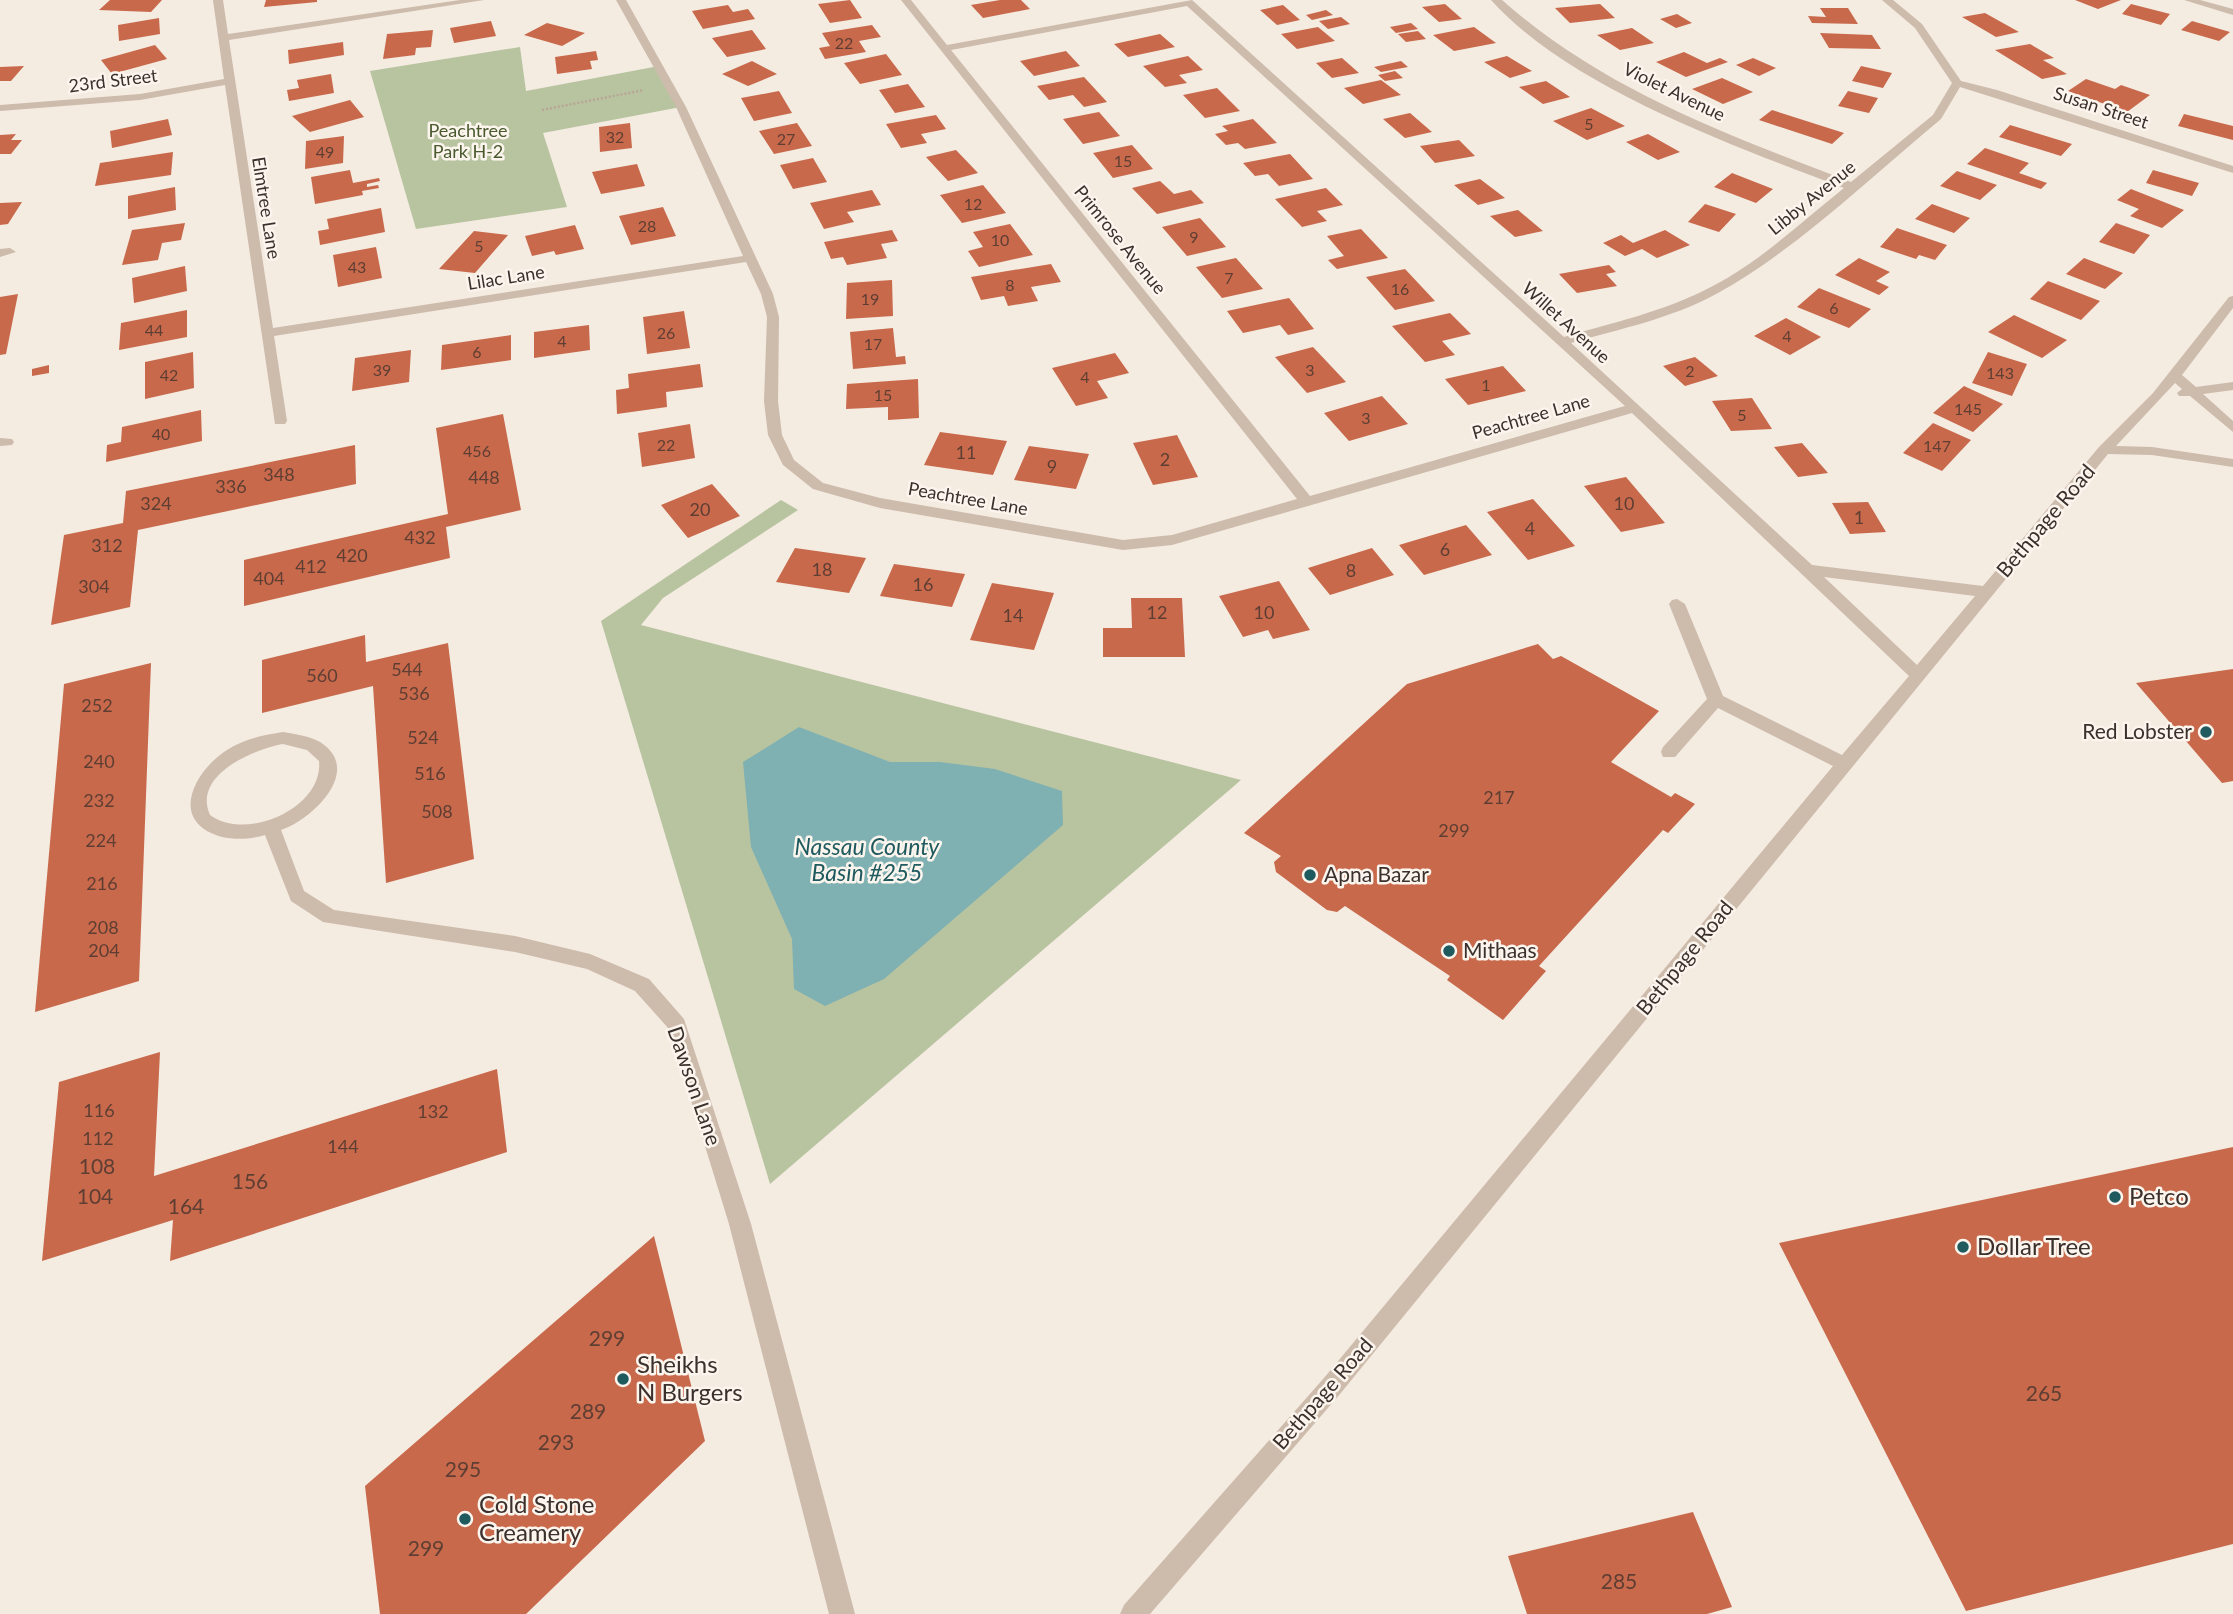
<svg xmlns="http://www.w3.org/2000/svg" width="2233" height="1614" font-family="Lato,sans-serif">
	<rect width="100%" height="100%" fill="#f4ebe1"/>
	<path fill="#b8c4a0" d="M520,47L526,91L659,66L681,107L543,133L567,207L416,229L370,71Z
		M781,500L798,510L663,598L641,625L1241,780L770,1184L601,621Z"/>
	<path fill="#7fb0b2" d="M799,727L890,762H940L995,769L1062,791L1063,825L884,979L825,1006L794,989L792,939L751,847L743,762Z"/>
	<path fill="#c8694b" d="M110,0H162L151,12L99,10Z
		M266,0H317V2L264,7Z
		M850,0L862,18L830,23L818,4Z
		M1000,0H1021L1030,9L983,18L971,5Z
		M2075,0H2121L2098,9Z
		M1445,4L1462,19L1439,22L1422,7Z
		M1600,4L1615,18L1570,23L1555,8Z
		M2131,4L2170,14L2161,25L2122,14Z
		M728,5L733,12L748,9L755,19L703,29L692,11Z
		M1283,5L1300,20L1277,25L1260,10Z
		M1820,8H1848L1858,24L1812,23L1808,16L1826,17Z
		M1326,10L1333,15L1312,20L1306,15Z
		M1985,13L2019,32L1996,37L1962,17Z
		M1677,14L1692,23L1676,28L1660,19Z
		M1341,17L1350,24L1328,29L1319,21Z
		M159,18L160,34L119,41L118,25Z
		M491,21L496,36L454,43L450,28Z
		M2192,21L2230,32L2219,41L2181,30Z
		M547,23L585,33L562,46L524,35Z
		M1411,23L1418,29L1396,33L1390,27Z
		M872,25L881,37L859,41L866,52L825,59L819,48L830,46L822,33Z
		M1318,27L1335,41L1297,49L1281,34Z
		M1474,27L1496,43L1454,51L1433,35Z
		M1632,28L1654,43L1620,50L1597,35Z
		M433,30L431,47L416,48L415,55L383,59L387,34Z
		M752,30L766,49L727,57L712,38Z
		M1418,31L1426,39L1406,42L1398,34Z
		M1820,33L1872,35L1881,49L1829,48Z
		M1160,34L1175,47L1128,57L1114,44Z
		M343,42L344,55L289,64L288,50Z
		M2030,44L2054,58L2043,60L2067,74L2042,79L1995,50Z
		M155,45L167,59L112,74L101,60Z
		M596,51L598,60L590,61L592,69L557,74L555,57Z
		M1066,51L1080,66L1034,76L1020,61Z
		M1684,52L1707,63L1720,58L1728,62L1686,77L1656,62Z
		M886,54L902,75L860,84L844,63Z
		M1188,56L1203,70L1179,75L1187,83L1165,87L1143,66Z
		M1507,56L1532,71L1510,78L1484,62Z
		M1342,58L1359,73L1332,78L1316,63Z
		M1753,58L1776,68L1759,76L1736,65Z
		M752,61L777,74L748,86L722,74Z
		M1401,61L1408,67L1381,72L1374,67Z
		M24,66L11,81H0V67Z
		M1861,66L1892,73L1883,88L1852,81Z
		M1395,71L1403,78L1385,81L1378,75Z
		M331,74L334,93L289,101L287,90L299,88L297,80Z
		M1084,77L1107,102L1084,107L1073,95L1049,100L1037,86Z
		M1722,78L1753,92L1723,104L1692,89Z
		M2086,79L2115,89L2121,85L2150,95L2127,112L2068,91Z
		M1381,80L1401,95L1363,104L1344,88Z
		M1546,81L1570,97L1543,104L1519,87Z
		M908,84L925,107L895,113L879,90Z
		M1217,88L1240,111L1205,118L1183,95Z
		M779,91L792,113L754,121L741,98Z
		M1848,91L1878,98L1869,113L1838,106Z
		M350,100L364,117L310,132L292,116Z
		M1591,108L1625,126L1587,140L1553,121Z
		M1772,110L1844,133L1832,144L1759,120Z
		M1099,112L1120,136L1083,144L1063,119Z
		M1410,113L1432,132L1405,138L1383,119Z
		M2184,114L2233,126V140L2178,126Z
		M936,115L946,129L921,134L927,143L901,148L886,124Z
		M168,119L172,135L112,148L110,131Z
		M1253,119L1277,143L1245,149L1238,143L1226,145L1215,134L1228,131L1222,126Z
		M630,123L632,148L600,152L599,127Z
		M797,123L812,146L774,154L759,131Z
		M2010,125L2072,144L2061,156L1999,137Z
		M16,134L11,140H22L11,154H0V135Z
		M1648,134L1680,152L1658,160L1626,142Z
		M344,136L343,163L305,169L306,141Z
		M1459,140L1475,156L1435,163L1420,146Z
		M1132,145L1153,169L1113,178L1093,153Z
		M1985,148L2029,163L2019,173L2047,183L2041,189L1967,164Z
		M956,150L978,173L948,181L926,157Z
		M173,152L171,175L95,186L100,163Z
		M1290,154L1313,179L1279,186L1268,174L1255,176L1243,163Z
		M813,158L827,182L793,189L780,165Z
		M637,164L645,186L601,194L592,172Z
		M350,170L353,183L379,178L380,181L367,184V187L378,185L379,188L362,191L363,195L315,204L311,177Z
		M2153,170L2199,183L2192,196L2146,183Z
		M1957,171L1997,185L1980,200L1940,186Z
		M1732,173L1773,189L1756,203L1714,187Z
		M1480,179L1505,198L1478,205L1454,185Z
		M1160,181L1174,194L1191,190L1204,203L1157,214L1132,188Z
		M983,185L1006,213L962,223L940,195Z
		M175,187L176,210L128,219V196Z
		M1326,188L1343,205L1317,211L1327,221L1302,227L1275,199Z
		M2131,189L2184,210L2162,228L2130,216L2139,209L2117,200Z
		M872,190L881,205L847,212L854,222L824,229L810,203Z
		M22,202L8,224L0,225V203Z
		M1705,204L1736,214L1719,232L1688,222Z
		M1932,204L1970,218L1954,233L1915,219Z
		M663,207L676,236L631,245L619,216Z
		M381,208L385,232L320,245L318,231L329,229L327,219Z
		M1518,210L1543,231L1515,237L1490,216Z
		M1200,218L1226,247L1187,256L1162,227Z
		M185,223L181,240L162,243L158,260L122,265L132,230Z
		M2116,223L2150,235L2134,254L2099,242Z
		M1010,224L1033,255L979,267L968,251L983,247L973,232Z
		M575,225L584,249L556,255L554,251L532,256L525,236Z
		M1897,228L1947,245L1935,260L1919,255L1916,259L1880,247Z
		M1361,229L1388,258L1337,269L1328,260L1344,256L1327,236Z
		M892,230L898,241L881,244L887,258L847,265L843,257L831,259L824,242Z
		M1665,230L1690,245L1657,258L1642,249L1625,256L1603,243L1621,235L1633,243Z
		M474,231L508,235L475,273L439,269Z
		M376,247L382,278L338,287L333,255Z
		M1236,258L1263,289L1222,298L1196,267Z
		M1859,258L1890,272L1876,281L1889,287L1879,295L1835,275Z
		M2084,258L2123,273L2105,289L2066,274Z
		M1051,264L1061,282L1031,287L1038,301L1008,306L1004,296L981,300L971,277Z
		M1609,265L1616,272L1606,274L1617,286L1577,293L1559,274Z
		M185,266L187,291L134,303L132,278Z
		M1405,269L1435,301L1395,310L1366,277Z
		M892,280L893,316L846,319L847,283Z
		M2048,281L2100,301L2081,320L2030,299Z
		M1819,288L1871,309L1849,328L1797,307Z
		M18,294L6,354L0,355V297Z
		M1289,298L1314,329L1288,335L1280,325L1243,333L1227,311Z
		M187,310V337L119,350L121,323Z
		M684,311L690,348L647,354L643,317Z
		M1450,313L1471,334L1442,341L1455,355L1425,362L1392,326Z
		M2014,315L2067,340L2042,358L1988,332Z
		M1786,318L1821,337L1790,355L1754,336Z
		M589,325L590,350L534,358V332Z
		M893,328L896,357L905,356L906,364L853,369L850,332Z
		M511,335V360L441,370L442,345Z
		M1313,347L1346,382L1307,393L1275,357Z
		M411,350L409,382L352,391L355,358Z
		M193,352L194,388L145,399V362Z
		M1988,352L2027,364L2012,396L1972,383Z
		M1115,353L1129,373L1097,381L1108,398L1076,406L1052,368Z
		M1695,357L1718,376L1685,386L1663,366Z
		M700,364L703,387L666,392L667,407L617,414L616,390L629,388L628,374Z
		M49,365V373L32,376V369Z
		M1503,366L1526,391L1468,405L1445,379Z
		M918,379L919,418L888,420V407L846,409L847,384Z
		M1964,386L2003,404L1973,432L1933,413Z
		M1382,396L1408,424L1349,441L1324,413Z
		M1752,398L1772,429L1731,431L1712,401Z
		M201,410L202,441L106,462L107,445L121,442L122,427Z
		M503,414L521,510L446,527L450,558L244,606V560L448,514L436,428Z
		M1933,423L1971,440L1942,471L1903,453Z
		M690,424L695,458L642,467L638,433Z
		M940,432L1007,441L993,475L924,465Z
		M1177,435L1198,477L1153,485L1133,443Z
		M1802,443L1828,473L1798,477L1774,447Z
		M355,445L356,484L138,530L130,607L51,625L64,535L123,523L126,491Z
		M1029,446L1089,454L1076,489L1014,480Z
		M1626,477L1665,523L1621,532L1584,486Z
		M712,484L740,516L688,538L661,505Z
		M1533,499L1575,546L1528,560L1487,512Z
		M1868,502L1886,532L1850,534L1832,503Z
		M1466,525L1492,555L1424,575L1399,545Z
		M795,548L866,558L849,593L776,582Z
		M1372,548L1394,575L1330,595L1308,568Z
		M894,564L965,574L952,607L880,596Z
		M1279,581L1310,630L1273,639L1268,630L1243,637L1219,596Z
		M992,583L1054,593L1034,650L970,640Z
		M1131,598H1182L1185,657H1103V628H1132Z
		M365,635L366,662L448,643L474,859L386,883L373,686L262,713V660Z
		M1538,644L1553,659L1561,656L1659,711L1611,762L1671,797L1675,793L1695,804L1668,833L1663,830L1539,966L1546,971L1503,1020L1447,980L1450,976L1345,906L1337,912L1327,910L1276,872L1274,862L1281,856L1244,833L1407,684Z
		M151,663L139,981L35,1012L64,684Z
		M2233,669V781L2222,783L2136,683Z
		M160,1052L154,1176L497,1069L507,1152L170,1261L173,1220L42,1261L59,1082Z
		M2233,1147V1544L1966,1611L1779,1243Z
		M654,1236L705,1441L526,1614H380L365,1486Z
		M1693,1512L1732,1607L1707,1614H1527L1508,1556Z"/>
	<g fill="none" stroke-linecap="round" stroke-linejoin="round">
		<path stroke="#b9a596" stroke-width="2.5" stroke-dasharray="2 2" stroke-linecap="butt" d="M542,110L644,90"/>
		<path fill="#cdbbac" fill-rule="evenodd" d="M213,0H223L228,34L460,0H484L229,40L273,328L743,256L676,107L616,0H626L686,107L773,294L779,317L778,401L782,435L794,460L823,483L880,498L1123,540L1172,535L1297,499L901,0H911L947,45L1192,0L1564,337C1612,323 1662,312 1707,289C1758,264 1800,223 1844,188C1734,146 1570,88 1491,0H1502C1602,89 1727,135 1851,182L1933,115L1952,83L1915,28L1882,0H1893L1922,24L1961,81L1997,90L2233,166V173L1960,87L1941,119C1871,177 1796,250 1718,293C1673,318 1620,329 1571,343L1812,565L1983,586L2099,447L2153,393L2229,297L2233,296V308L2182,375L2196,387L2233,382V390L2203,394L2233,421V432L2190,396H2179L2177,393L2182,389L2175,383L2116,446L2152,447L2233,459V467L2152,455L2108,454L1340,1394L1150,1614H1120L1124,1605L1324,1378L1833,766L1718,708L1675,757H1663L1661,752L1663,747L1707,699L1669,604L1672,600L1677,599L1685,604L1723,696L1842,755L1909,676L1632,413L1172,545L1123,550L880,508L813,489L783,465L768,435L764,401L767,317L761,294L746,262L274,336L287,421L285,424H275L225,85L140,100L0,111V105L140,94L224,79ZM1187,6L1625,406L1310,496L951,50ZM1824,577L1975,596L1917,665Z
			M2184,0H2200L2233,9V15Z
			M0,249L10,248L16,252L0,257Z
			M0,438L12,439L14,442L12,445L0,446Z
			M283,732C294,734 310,736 320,742C364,770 313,819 281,830L304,891L334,910L515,936L590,954L649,979L684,1019L751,1224L855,1614H829L729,1224L669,1029L635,991L587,969L515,952L323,922L291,901L265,835C252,839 236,840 222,837C168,822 193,772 227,750C243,739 264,735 283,732ZM283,744L307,750L319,761C324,808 246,842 210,815C192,775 254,749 283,744Z"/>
	</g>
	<g fill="#1f5a5e" stroke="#fbf5ee" stroke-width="2.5">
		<circle cx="2206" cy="732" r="7"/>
		<circle cx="1310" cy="875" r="7"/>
		<circle cx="1449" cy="951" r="7"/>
		<circle cx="2115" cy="1197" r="7"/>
		<circle cx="1963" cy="1247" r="7"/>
		<circle cx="623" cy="1379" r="7"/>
		<circle cx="465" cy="1519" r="7"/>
	</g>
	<g text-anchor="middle" stroke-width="5" stroke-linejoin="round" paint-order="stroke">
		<g font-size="16" fill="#5e3e33">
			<text x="844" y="49">22</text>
			<text x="1589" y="130">5</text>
			<text x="615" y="143">32</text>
			<text x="786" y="145">27</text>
			<text x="325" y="158">49</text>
			<text x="1123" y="167">15</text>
			<text x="973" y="210">12</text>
			<text x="647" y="232">28</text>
			<text x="1194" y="243">9</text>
			<text x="1000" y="246">10</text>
			<text x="479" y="252">5</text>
			<text x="357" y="273">43</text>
			<text x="1229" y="284">7</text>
			<text x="1010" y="291">8</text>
			<text x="1400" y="295">16</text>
			<text x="870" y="305">19</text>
			<text x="1834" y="314">6</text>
			<text x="154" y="336">44</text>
			<text x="666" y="339">26</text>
			<text x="1787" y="342">4</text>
			<text x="562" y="347">4</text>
			<text x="873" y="350">17</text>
			<text x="477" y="358">6</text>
			<text x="382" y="376">39</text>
			<text x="1310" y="376">3</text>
			<text x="1690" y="377">2</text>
			<text x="2000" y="379">143</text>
			<text x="169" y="381">42</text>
			<text x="1085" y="383">4</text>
			<text x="1486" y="391">1</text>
			<text x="883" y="401">15</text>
			<text x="1968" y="415">145</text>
			<text x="1742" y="421">5</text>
			<text x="1366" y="424">3</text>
			<text x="161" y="440">40</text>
			<text x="666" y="451">22</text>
			<text x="1937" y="452">147</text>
			<text x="477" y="457">456</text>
		</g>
		<g font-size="18" fill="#3b302b" stroke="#fbf5ee">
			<text transform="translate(113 81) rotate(-7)" y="6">23rd Street</text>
			<text transform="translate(1674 92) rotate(26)" y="6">Violet Avenue</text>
			<text transform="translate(2101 108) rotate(18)" y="6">Susan Street</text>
			<text transform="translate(1812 198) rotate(-39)" y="6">Libby Avenue</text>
			<text transform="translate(266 208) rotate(81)" y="6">Elmtree Lane</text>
			<text transform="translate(1120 240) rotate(51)" y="6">Primrose Avenue</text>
			<text transform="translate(506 278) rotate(-9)" y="6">Lilac Lane</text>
			<text transform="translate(1566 323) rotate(42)" y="6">Willet Avenue</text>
			<text transform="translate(1531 417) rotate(-16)" y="6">Peachtree Lane</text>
			<text transform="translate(968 499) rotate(10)" y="6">Peachtree Lane</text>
		</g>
		<g font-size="18" fill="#4a5a2e" stroke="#fbf5ee">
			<text x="468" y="137">Peachtree<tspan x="468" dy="21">Park H-2</tspan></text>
		</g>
		<g font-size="18" fill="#5e3e33">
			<text x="966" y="459">11</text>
			<text x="1165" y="466">2</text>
			<text x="1052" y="473">9</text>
			<text x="279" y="481">348</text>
			<text x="484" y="484">448</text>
			<text x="231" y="493">336</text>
			<text x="156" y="510">324</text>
			<text x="1624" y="510">10</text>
			<text x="700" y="516">20</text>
			<text x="1859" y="524">1</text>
			<text x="1530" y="535">4</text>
			<text x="420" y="544">432</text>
			<text x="107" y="552">312</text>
			<text x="1445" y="556">6</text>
			<text x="352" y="562">420</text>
			<text x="311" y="573">412</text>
			<text x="822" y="576">18</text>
			<text x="1351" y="577">8</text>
			<text x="269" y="585">404</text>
			<text x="923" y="591">16</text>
			<text x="94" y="593">304</text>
			<text x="1157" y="619">12</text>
			<text x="1264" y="619">10</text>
			<text x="1013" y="622">14</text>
			<text x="407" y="676">544</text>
			<text x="322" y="682">560</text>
			<text x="414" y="700">536</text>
			<text x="97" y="712">252</text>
			<text x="423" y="744">524</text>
			<text x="99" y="768">240</text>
			<text x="430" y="780">516</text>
			<text x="1499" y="804">217</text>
			<text x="99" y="807">232</text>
			<text x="437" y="818">508</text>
			<text x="1454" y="837">299</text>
			<text x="101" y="847">224</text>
			<text x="102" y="890">216</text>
			<text x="103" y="934">208</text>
			<text x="104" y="957">204</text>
			<text x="99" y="1117">116</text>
			<text x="433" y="1118">132</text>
			<text x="98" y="1145">112</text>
			<text x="343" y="1153">144</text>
		</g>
		<g font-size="21" fill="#3b302b" stroke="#fbf5ee">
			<text transform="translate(2046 521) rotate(-50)" y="7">Bethpage Road</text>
			<text transform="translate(1685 958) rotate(-51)" y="7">Bethpage Road</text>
			<text transform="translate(694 1086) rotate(71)" y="7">Dawson Lane</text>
			<text transform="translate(1323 1394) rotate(-49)" y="7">Bethpage Road</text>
		</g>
		<g font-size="21" fill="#3b302b" stroke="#fbf5ee" text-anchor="start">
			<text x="2192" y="739" text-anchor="end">Red Lobster</text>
			<text x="1324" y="882">Apna Bazar</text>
			<text x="1463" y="958">Mithaas</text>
		</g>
		<g font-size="21" fill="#5e3e33">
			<text x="97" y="1174">108</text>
			<text x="250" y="1189">156</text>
			<text x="95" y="1204">104</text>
			<text x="186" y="1214">164</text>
			<text x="607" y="1346">299</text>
			<text x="2044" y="1401">265</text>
			<text x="588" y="1419">289</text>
			<text x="556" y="1450">293</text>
			<text x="463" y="1477">295</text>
			<text x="426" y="1556">299</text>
			<text x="1619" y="1589">285</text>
		</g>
		<g font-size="23" font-style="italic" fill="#1f5a5e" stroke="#fbf5ee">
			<text x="867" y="855">Nassau County<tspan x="867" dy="26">Basin #255</tspan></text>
		</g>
		<g font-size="24" fill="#3b302b" stroke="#fbf5ee" text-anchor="start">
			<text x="2129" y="1205">Petco</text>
			<text x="1977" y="1255">Dollar Tree</text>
			<text x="637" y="1373">Sheikhs<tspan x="637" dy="28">N Burgers</tspan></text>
			<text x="479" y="1513">Cold Stone<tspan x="479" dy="28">Creamery</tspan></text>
		</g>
	</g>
</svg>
